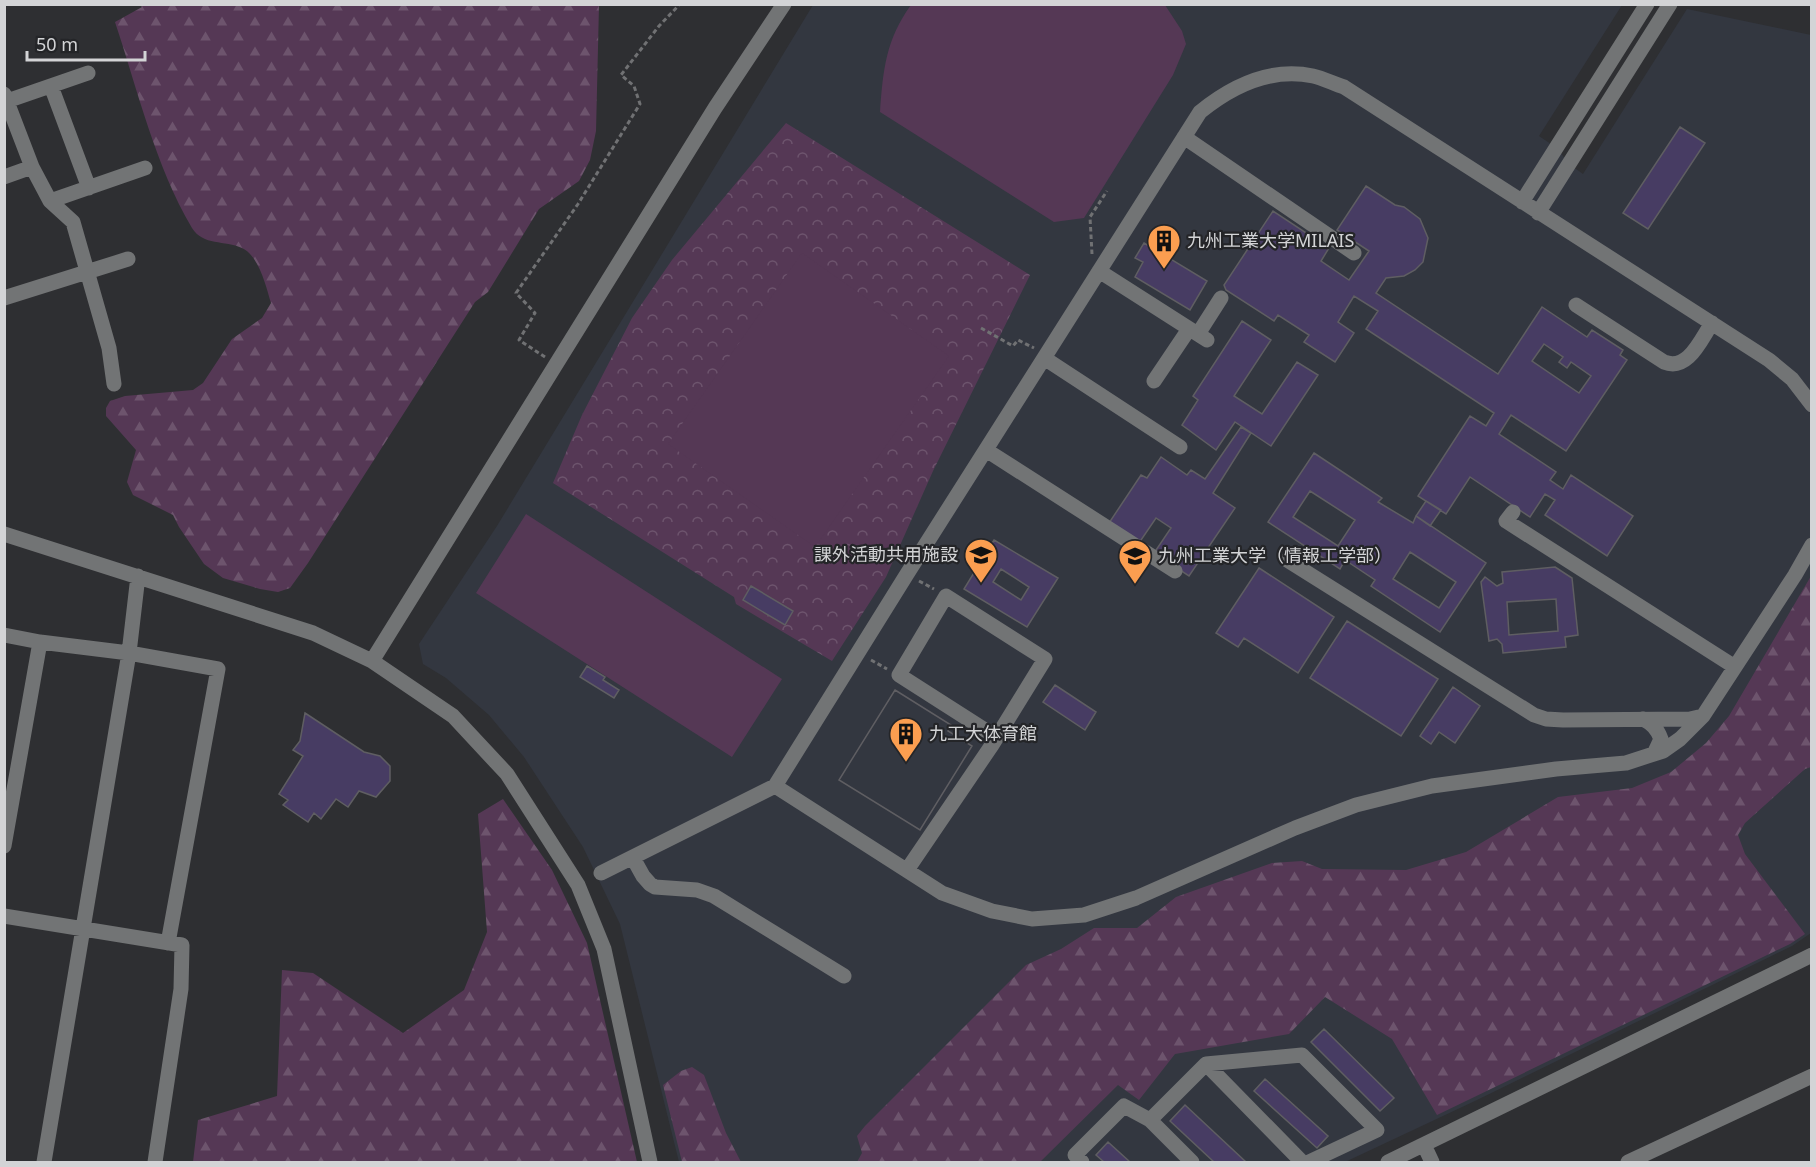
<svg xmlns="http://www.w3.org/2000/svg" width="1816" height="1167" font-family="'Noto Sans','Noto Sans JP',sans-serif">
	<defs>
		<pattern id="forest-firs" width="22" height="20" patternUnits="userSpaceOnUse" patternTransform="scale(1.5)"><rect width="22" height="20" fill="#553855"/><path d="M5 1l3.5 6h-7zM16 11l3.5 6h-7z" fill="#6d546d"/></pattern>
		<pattern id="park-crowns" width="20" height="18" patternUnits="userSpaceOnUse" patternTransform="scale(1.5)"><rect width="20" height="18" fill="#553855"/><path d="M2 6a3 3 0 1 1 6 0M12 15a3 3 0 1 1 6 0" fill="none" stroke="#6d546d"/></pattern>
	</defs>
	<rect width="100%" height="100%" fill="#2e2f32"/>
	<path fill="#333740" d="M813,5H1622L1539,136L1557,148L1569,164L1583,174L1687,9L1811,35V933L1792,946L1477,1100L1345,1162H679L620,924L583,847L524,757L489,715L446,678L423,664L419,644L497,526Z"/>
	<path fill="url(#forest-firs)" d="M140,5H599L596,131L590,160L579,181L539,209L488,292L475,302L308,563L290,588L278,592L260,589L223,578L204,564L179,527L173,515L133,495L127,482L136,450L106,416V408L110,401L125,396L193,390L203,383L232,339L262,318L271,303C266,286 259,256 242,248C225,240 203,246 192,228C155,165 138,91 115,22L142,7Z
		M1811,576V767L1805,769L1745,823L1738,835L1745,854L1805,934L1790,944L1437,1115L1392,1039L1325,997L1289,1034L1175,1054L1139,1100L1118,1085L1040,1162H857L862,1153L857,1136L865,1126L1026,965L1061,949L1094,928H1137L1176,897L1272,863L1302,861L1322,869L1406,870L1466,852L1558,797L1632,788L1671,772L1706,743L1729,716Z
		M503,799L552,870L587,943L637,1162H193L198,1120L277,1096L282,970L313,973L403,1033L464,990L487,932L478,814Z
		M692,1067L704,1075L726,1133L741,1162H682L663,1085L681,1071Z"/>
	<path fill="url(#park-crowns)" d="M786,123L1030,275L933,471L886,577L832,661L736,604L734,597L553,483L582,415L632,318L672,260Z"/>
	<path fill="#553855" d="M911,5H1165L1182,31L1186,44L1173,75L1084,218L1054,222L880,112C883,70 886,39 911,5Z
		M802,253L949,356L815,547L668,444Z
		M526,514L782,679L732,757L476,593Z"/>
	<path fill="#473c63" stroke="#5f5e62" stroke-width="1.5" fill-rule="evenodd" d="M1680,127L1705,143L1648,229L1623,213Z
		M1366,186L1395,205L1404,207L1420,219L1428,238L1423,262L1415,270L1404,276L1386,278L1376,293L1498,374L1542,307L1587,337L1592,330L1623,350L1620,355L1627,360L1566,451L1511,415L1499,434L1556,472L1550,480L1563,489L1571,475L1633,516L1607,556L1545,515L1555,500L1545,494L1530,517L1470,477L1446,514L1418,496L1470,416L1486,426L1494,413L1366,329L1378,311L1354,296L1338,322L1354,333L1335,362L1304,342L1309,335L1278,315L1274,321L1226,290L1224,285L1273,211L1329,248L1321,261L1349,280L1369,251L1337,230ZM1544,344L1563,357L1559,362L1567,368L1571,362L1591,376L1579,393L1532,361Z
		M1144,243L1207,281L1190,310L1135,277L1143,262L1135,258Z
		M1242,321L1271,340L1234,396L1262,414L1297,362L1318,375L1271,446L1235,422L1216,450L1182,425L1198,400L1193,396Z
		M1241,427L1251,433L1213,493L1235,508L1189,576L1154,553L1171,528L1156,518L1139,543L1109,523L1141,475L1147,478L1161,457L1187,475L1191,470L1205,479Z
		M1314,453L1382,498L1378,502L1413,523L1416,516L1486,563L1440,632L1371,586L1375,580L1345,560L1340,569L1268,522ZM1310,491L1355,520L1338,546L1293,517ZM1410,552L1456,582L1439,608L1393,579Z
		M1426,501L1441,510L1430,526L1416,516Z
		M994,540L1058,578L1027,627L964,589ZM1001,569L1029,587L1021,600L993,582Z
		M1555,567L1572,578L1578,635L1565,637L1566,647L1503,653L1502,644L1497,639L1489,641L1481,582L1485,577L1497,586L1503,583L1502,572ZM1556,599L1558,631L1509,635L1507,602Z
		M1259,568L1334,617L1298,673L1244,638L1238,647L1216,633Z
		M751,586L793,611L785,625L743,600Z
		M1347,621L1438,679L1401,736L1310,678Z
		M587,666L605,677L603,680L619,690L614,698L580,677Z
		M1055,685L1096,712L1085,730L1043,702Z
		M1453,687L1480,706L1455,743L1439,732L1431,744L1420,736Z
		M895,690L951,725L948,731L972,746L920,830L839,780Z
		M895,690L951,725L948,731L972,746L920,830L839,780Z
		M305,713L364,752L380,756L390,766V781L376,797L359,791L348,807L336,799L321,819L314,813L308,822L283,805L288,800L279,794L303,756L293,750L300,741Z
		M1324,1029L1394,1098L1380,1111L1311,1042Z
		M1265,1079L1328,1136L1317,1148L1254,1091Z
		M1185,1105L1246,1162H1214L1170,1121Z
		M1108,1142L1130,1162H1104L1096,1155Z"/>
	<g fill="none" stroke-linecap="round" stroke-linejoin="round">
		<path stroke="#707173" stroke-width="3" stroke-dasharray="4.5 3" stroke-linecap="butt" d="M1092,254L1090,217L1107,191
			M981,328L1013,346L1018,340L1034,348
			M545,357L519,340L535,313L516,293L578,204L640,104L634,86L621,75L659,26L680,4
			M919,581L934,589
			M871,660L887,669"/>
		<path stroke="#727475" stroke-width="15" d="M51,86L89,188
			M4,94L32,167L4,177
			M7,101L88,73
			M1184,137L1354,253
			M32,167L50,201L73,222L109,348L114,384
			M50,201L145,168
			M1522,202L1647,4
			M1538,213L1670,4
			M1099,271L1207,340
			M4,298L128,259
			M1576,305L1664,362C1688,372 1701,339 1712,323
			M1198,334L1221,298
			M1044,358L1180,447
			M1154,381L1189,329
			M986,450L1175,571
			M1513,512L1506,521L1735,667
			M4,534L313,633L372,661L453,716L507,774L578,885L604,949L650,1162
			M1287,560L1534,715L1546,719L1563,720L1690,719L1703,716
			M4,635L40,642L129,653L218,669L168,943
			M372,661L715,108L784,4
			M1643,719C1652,724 1657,728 1661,739L1654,754
			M775,786L942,893L992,911L1032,919L1084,915L1136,898L1295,828L1356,805L1432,786L1556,769L1626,763L1663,751L1680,739L1703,716L1795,575L1812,545
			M4,846L40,642
			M633,858L643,876L650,884L655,887L697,890L714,896L844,976
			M907,870L992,745L1045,659L946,596L899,675L996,737
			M601,873L775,786L907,574L1200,112C1232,86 1270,67 1313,76C1323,78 1334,84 1344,87L1769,360L1792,379L1812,405
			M4,916L182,945L181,989L155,1162
			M1206,1064L1302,1162
			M1150,1120L1192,1162
			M1424,1145L1432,1162
			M44,1162L129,653L138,576
			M1082,1162L1075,1155L1124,1106L1150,1120L1206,1064L1302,1055L1377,1130L1309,1162
			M1388,1162L1812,955
			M1628,1162L1812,1076"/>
	</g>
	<defs>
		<g id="building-pin" transform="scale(1.725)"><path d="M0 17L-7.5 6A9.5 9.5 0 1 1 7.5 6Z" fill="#fb9e50" stroke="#242528"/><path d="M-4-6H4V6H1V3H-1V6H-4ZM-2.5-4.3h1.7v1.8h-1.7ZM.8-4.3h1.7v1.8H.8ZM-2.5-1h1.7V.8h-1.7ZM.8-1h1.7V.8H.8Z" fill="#111"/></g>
		<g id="university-pin" transform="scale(1.725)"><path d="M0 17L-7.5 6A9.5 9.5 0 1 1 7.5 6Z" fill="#fb9e50" stroke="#242528"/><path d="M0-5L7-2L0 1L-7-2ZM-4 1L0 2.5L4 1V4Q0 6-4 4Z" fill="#111"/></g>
	</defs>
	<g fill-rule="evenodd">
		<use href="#building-pin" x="1164" y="241"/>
		<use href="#university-pin" x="981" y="555"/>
		<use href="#university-pin" x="1135" y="556"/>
		<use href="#building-pin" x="906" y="734"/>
	</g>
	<g text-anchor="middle" stroke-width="4.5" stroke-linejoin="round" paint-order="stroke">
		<g font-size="18" fill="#d3d4d6" stroke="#242528" text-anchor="start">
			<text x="1187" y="247">九州工業大学MILAIS</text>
			<text x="958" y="561" text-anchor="end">課外活動共用施設</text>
			<text x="1158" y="562">九州工業大学（情報工学部）</text>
			<text x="929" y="740">九工大体育館</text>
		</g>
	</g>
	<rect width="1816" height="1167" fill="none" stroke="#d3d4d6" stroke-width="12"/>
	<path d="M27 51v9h118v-9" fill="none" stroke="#d3d4d6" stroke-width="3"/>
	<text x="36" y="51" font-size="18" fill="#d3d4d6" stroke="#242528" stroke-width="4.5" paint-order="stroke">50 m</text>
</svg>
